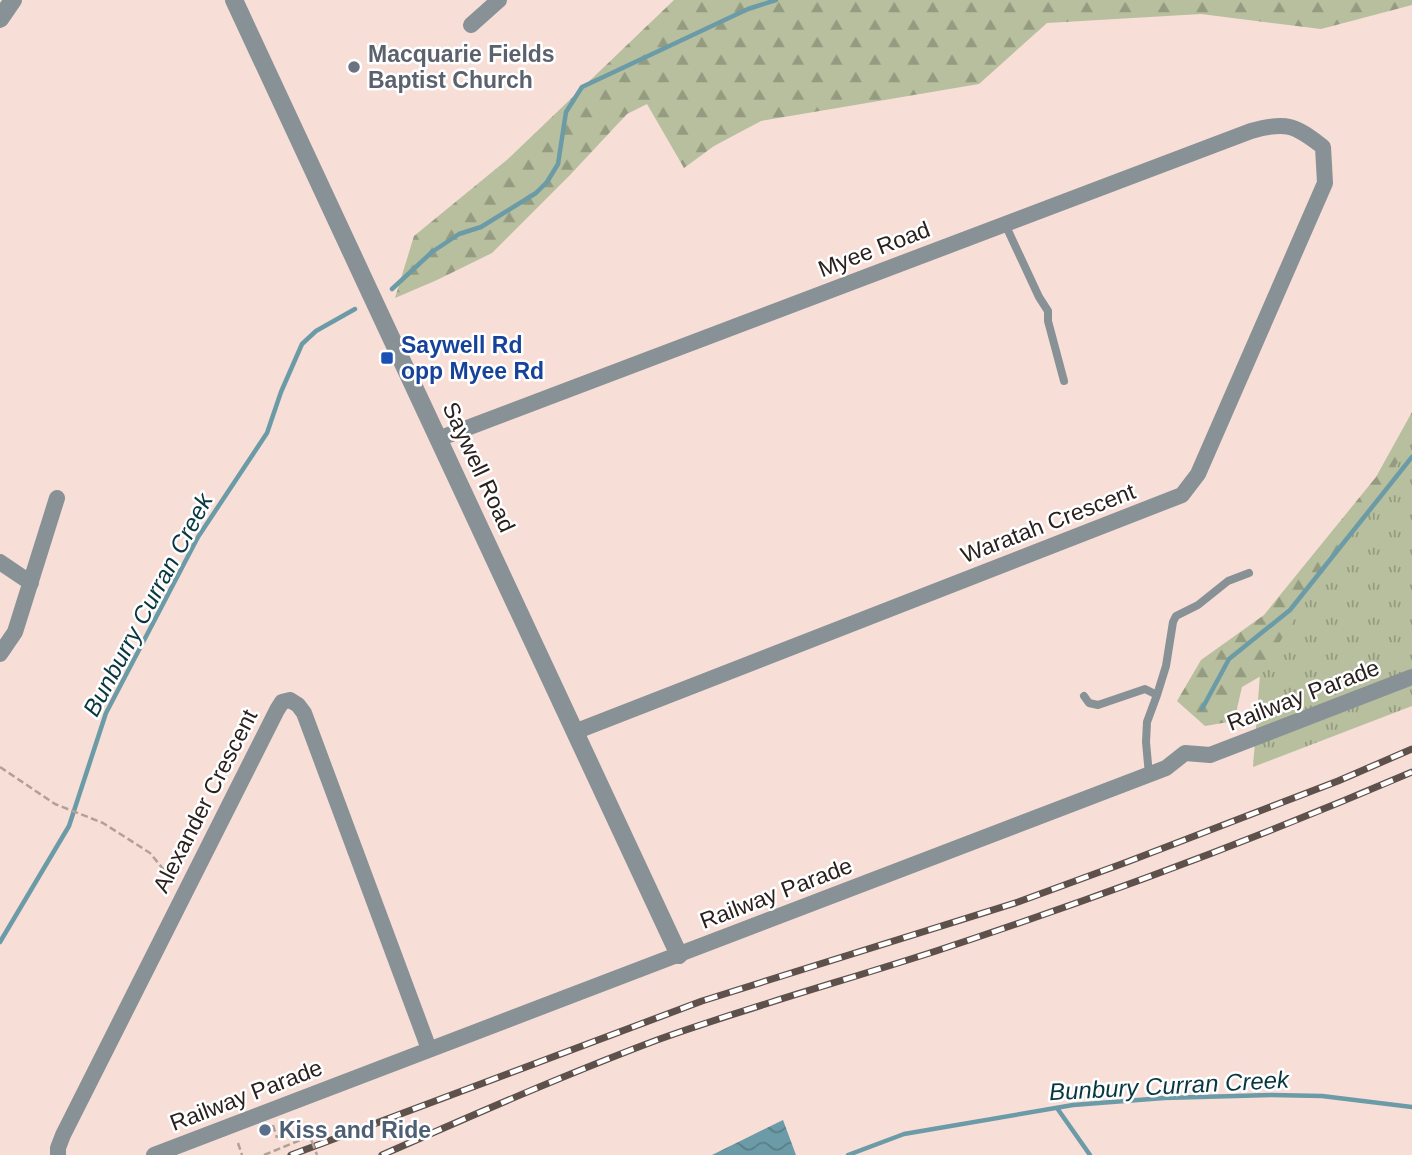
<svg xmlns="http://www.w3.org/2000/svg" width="1412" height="1155" font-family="Arial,sans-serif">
	<defs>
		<pattern id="forest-firs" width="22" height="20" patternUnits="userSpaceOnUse" patternTransform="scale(1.75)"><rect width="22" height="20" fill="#b7bf9e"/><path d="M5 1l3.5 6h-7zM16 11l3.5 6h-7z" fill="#959b80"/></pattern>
		<pattern id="park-tufts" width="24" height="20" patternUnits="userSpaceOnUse" patternTransform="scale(1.75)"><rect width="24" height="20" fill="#b7bf9e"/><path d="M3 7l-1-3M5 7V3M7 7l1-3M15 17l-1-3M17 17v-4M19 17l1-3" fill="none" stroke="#959b80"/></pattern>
		<pattern id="water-waves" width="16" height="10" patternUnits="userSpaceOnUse" patternTransform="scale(1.75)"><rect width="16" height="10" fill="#6b9ba7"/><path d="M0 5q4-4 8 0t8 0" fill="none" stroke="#587e87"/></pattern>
	</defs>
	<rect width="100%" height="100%" fill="#f7ded6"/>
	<path fill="url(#forest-firs)" d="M674,0H1412V5L1321,29L1201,14L1047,23L979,84L761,121L714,146L684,168L647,104L627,114L570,175L492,253L437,280L395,298L414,236L508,159Z
		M1412,412V518L1295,656L1242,687L1234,721L1205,726L1177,701L1201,660L1264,615L1376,477Z"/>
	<path fill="url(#park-tufts)" d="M1412,441V706L1253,767L1260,674L1299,611Z"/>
	<path fill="url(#water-waves)" d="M783,1120L796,1155H712Z"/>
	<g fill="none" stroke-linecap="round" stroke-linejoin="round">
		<path stroke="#6b9ba7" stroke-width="4.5" d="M392,289L432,252L459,234L481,227L536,193L547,182L558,164L566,112L582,87L748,9L776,0
			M1202,709L1229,659L1290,610L1412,457
			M0,942L69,826L106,713L198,537L267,433L281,392L302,344L316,331L355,309
			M1057,1108L1090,1155
			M848,1155L904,1134L1073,1105L1164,1098L1271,1095L1322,1096L1412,1107"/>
		<path stroke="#b3a099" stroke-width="2.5" stroke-dasharray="7 3.5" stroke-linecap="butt" d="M0,767L55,804L103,823L136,844L150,853L173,881
			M273,1125L277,1138
			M238,1143L242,1155
			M264,1155L310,1136L312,1142"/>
		<path stroke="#879196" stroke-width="8" d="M1005,224L1039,297L1048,311V321L1064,381
			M1084,696L1089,703L1098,705L1145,689L1157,695
			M1149,775L1146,742L1147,722L1157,695L1166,666L1173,622L1176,616L1198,605L1228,581L1249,573"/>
		<path stroke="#879196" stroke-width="16" d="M471,25L499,0
			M438,439L1251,131C1286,121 1295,125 1323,147L1325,183L1198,474L1182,495L577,731
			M0,562L31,583
			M0,654L15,632L57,498
			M58,1155V1148L63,1135L277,710L282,702L290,700L298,705L304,713L429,1049
			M154,1155L1166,768L1185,753L1210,755L1412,677"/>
		<path stroke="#879196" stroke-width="18" d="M234,0C381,319 533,636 679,955
			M0,19L13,0"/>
		<g stroke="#5e514c" stroke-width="7">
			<path id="rail" d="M291,1155L702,1001L1018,902L1127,862L1338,781L1412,749
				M382,1155C473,1115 564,1075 657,1040C749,1007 843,981 936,951C1097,898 1256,839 1412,772"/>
		</g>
		<use href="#rail" stroke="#fff" stroke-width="4.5" stroke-dasharray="13" stroke-linecap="butt"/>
		<path stroke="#b3a099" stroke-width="2.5" stroke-dasharray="7 3.5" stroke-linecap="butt" d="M312,1142L317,1155"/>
	</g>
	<circle fill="#6b7280" stroke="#fff" stroke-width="2.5" cx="354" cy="67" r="7"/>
	<rect fill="#1a4fb4" stroke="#fff" stroke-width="2.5" x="380" y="351" width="14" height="14" rx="3.5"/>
	<circle fill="#5c6f8a" stroke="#fff" stroke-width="2.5" cx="265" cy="1130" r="7"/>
	<g text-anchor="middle" stroke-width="5" stroke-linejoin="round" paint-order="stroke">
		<g font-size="23" font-weight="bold" fill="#5b616d" stroke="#fff" text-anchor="start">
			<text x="368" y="62">Macquarie Fields<tspan x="368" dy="26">Baptist Church</tspan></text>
		</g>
		<g font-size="23" fill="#2a211e" stroke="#fff">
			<text transform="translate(874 249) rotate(-21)" y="8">Myee Road</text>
			<text transform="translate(479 467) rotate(65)" y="8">Saywell Road</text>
			<text transform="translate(1048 523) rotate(-21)" y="8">Waratah Crescent</text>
			<text transform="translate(1303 695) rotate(-21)" y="8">Railway Parade</text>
			<text transform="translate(205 801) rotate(-63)" y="8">Alexander Crescent</text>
			<text transform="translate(776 893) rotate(-21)" y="8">Railway Parade</text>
			<text transform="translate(246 1095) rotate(-21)" y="8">Railway Parade</text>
		</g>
		<g font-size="23" font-weight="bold" fill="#164399" stroke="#fff" text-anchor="start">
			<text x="401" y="353">Saywell Rd<tspan x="401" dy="26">opp Myee Rd</tspan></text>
		</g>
		<g font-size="23" font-weight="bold" fill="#4e5e75" stroke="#fff" text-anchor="start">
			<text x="279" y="1138">Kiss and Ride</text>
		</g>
		<g font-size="24" font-style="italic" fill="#083741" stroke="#fff">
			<text transform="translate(148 605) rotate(-62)" y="8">Bunburry Curran Creek</text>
			<text transform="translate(1169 1086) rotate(-3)" y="8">Bunbury Curran Creek</text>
		</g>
	</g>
</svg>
